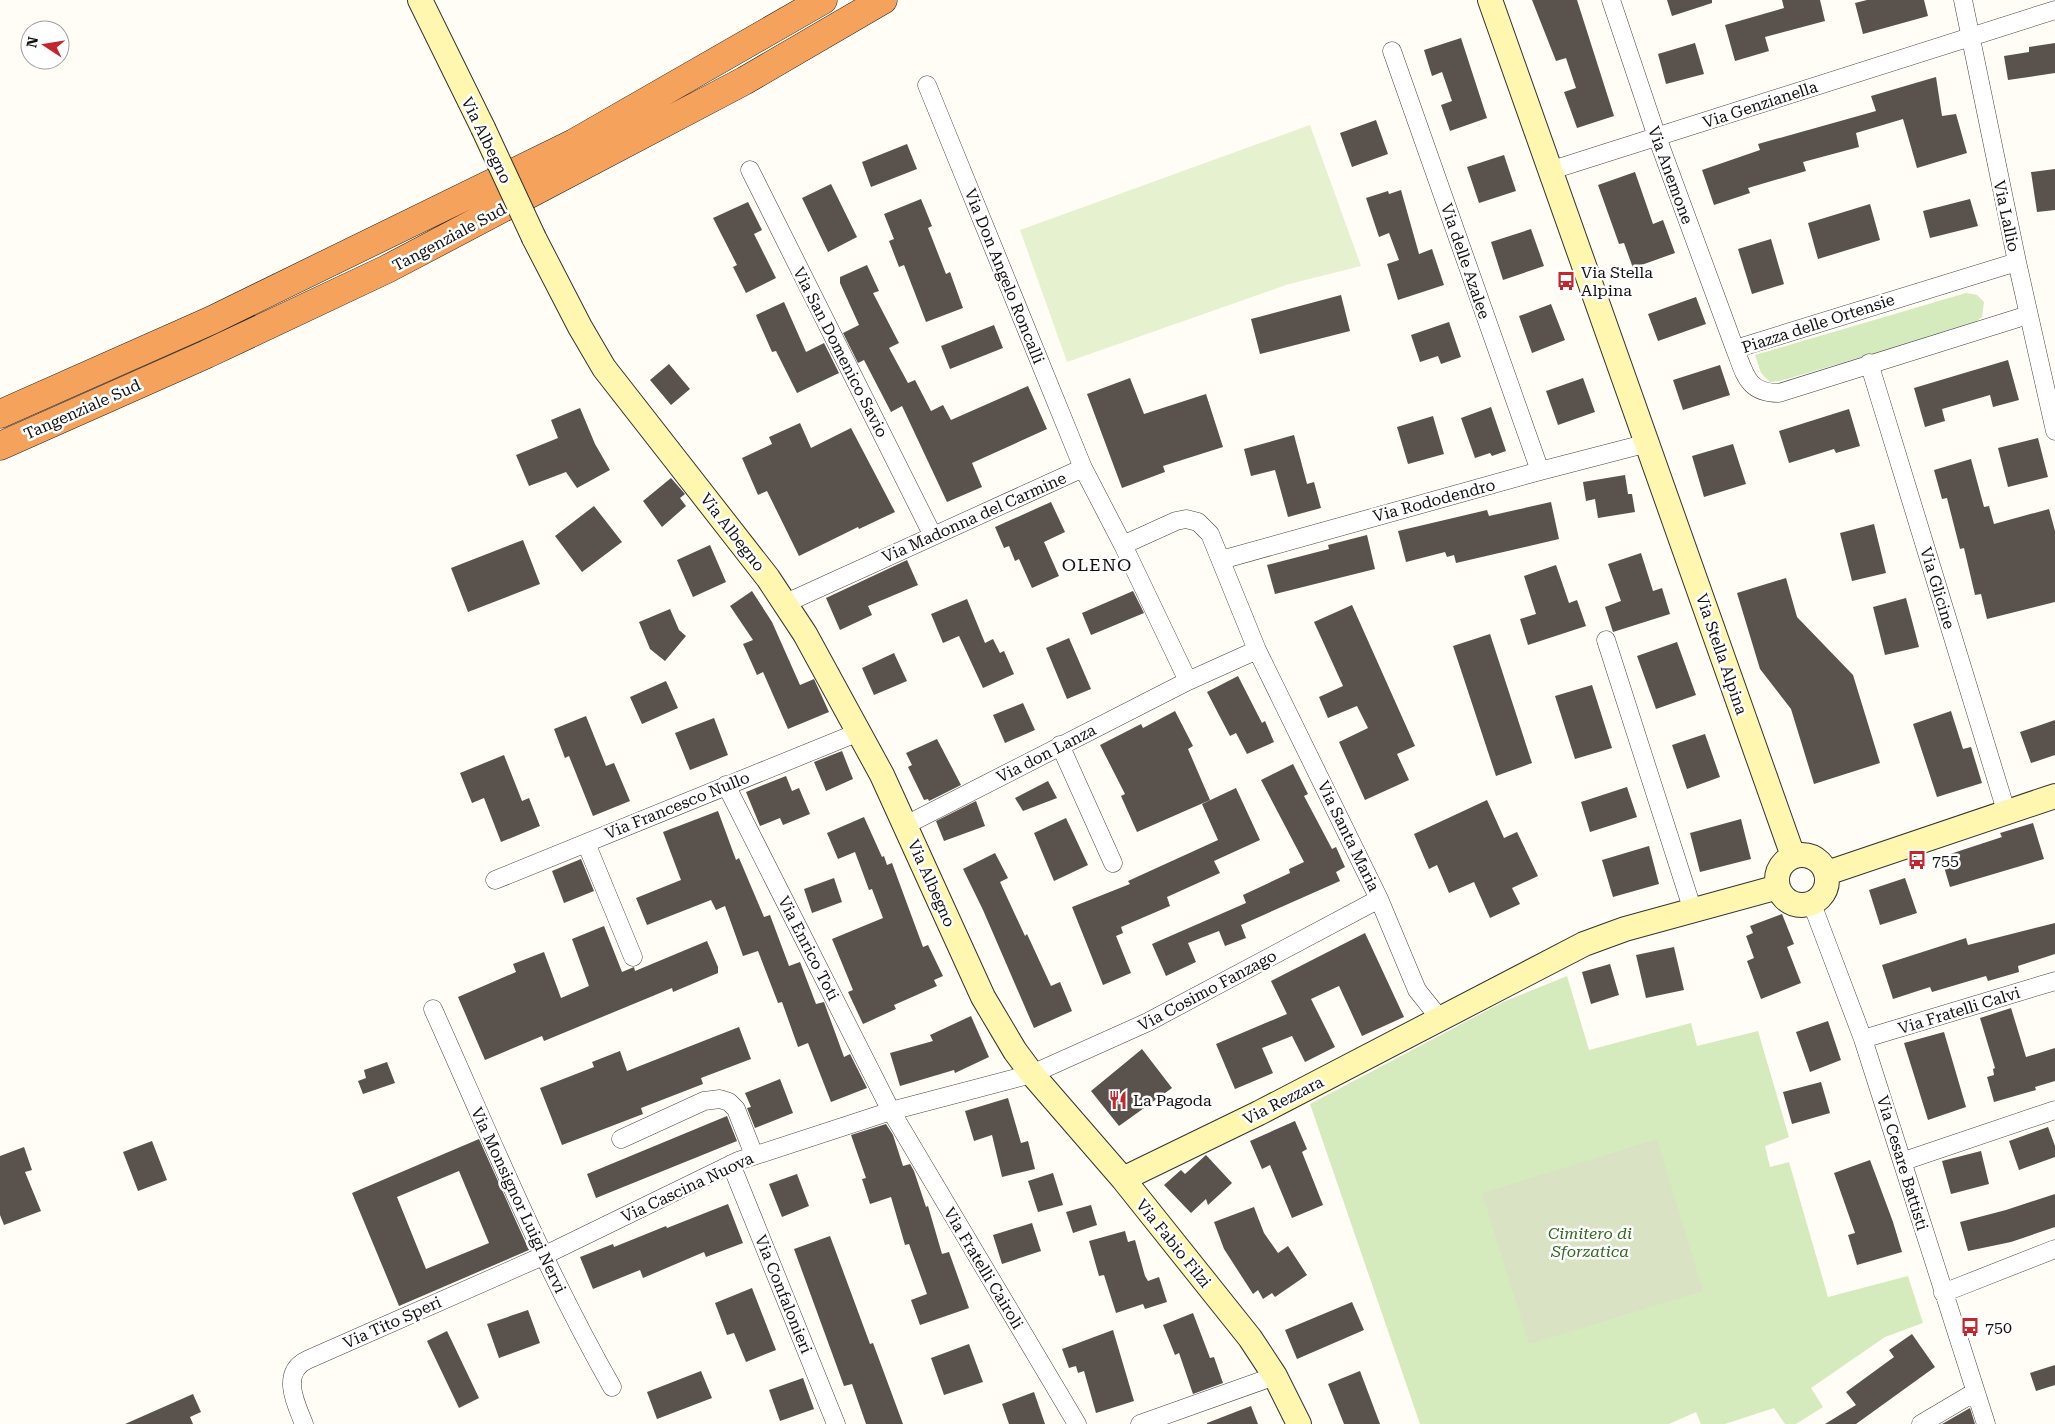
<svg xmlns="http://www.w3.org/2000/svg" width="2055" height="1424" font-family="'Roboto Serif',serif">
	<rect width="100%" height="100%" fill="#fffdf5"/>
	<path fill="#d5ebbd" d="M1966,293L1977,295L1984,302L1982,317L1972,325L1780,381L1770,382L1761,373L1755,355Z
		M1567,976L1589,1050L1691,1023L1697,1046L1758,1031L1789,1137L1765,1146L1770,1167L1789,1162L1828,1297L1908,1276L1923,1323L1885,1337L1811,1388L1823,1407L1796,1424H1785L1774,1408L1725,1424H1701L1696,1412L1669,1424H1420L1310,1104L1503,1002Z"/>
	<path fill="#d9e3c4" d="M1657,1139L1703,1291L1529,1344L1482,1193Z"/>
	<path fill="#e6f2cf" d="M1310,125L1361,266L1289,284L1067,362L1020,230Z"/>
	<path fill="#5a524d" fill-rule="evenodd" d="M1532,0H1577L1614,116L1577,128L1564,92L1576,88L1566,58L1556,61Z
		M1667,0H1712V3L1672,16Z
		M1782,0H1820L1825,21L1765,37L1769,51L1735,61L1725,25L1784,8Z
		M1867,0H1924L1928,16L1863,34L1855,3Z
		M1461,38L1487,118L1450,131L1441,105L1452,101L1442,72L1432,76L1424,50Z
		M1695,43L1704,74L1666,84L1658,54Z
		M2055,43V73L2008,80L2004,56L2029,52V47Z
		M1936,77L1942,116L1956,114L1967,153L1917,168L1903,119L1856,133L1859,147L1803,162L1806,171L1748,188L1750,193L1714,205L1702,170L1760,150L1758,144L1876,111L1871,96Z
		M1376,120L1388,154L1352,167L1340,133Z
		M907,144L917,169L871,187L862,162Z
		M1504,155L1516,191L1479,203L1467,167Z
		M2055,169V210L2037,212L2031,172Z
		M1635,172L1653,224L1663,220L1675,253L1633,268L1624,243L1619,244L1598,185Z
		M831,184L857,237L828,252L802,198Z
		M1401,190L1419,254L1432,249L1444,285L1398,300L1387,264L1399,260L1389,233L1379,237L1366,198L1388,191L1389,194Z
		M921,199L932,226L928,228L946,274L950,272L963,308L926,322L904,265L899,267L889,241L894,239L884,214Z
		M1970,199L1978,226L1930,238L1923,211Z
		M748,202L762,230L754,234L776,278L746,293L733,267L737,265L713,218Z
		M1870,204L1880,240L1818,259L1808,223Z
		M1531,229L1544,266L1503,280L1491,242Z
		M1771,239L1784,284L1752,294L1738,249Z
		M867,265L879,291L873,293L899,343L889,348L908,383L915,380L931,411L943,405L951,420L1028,386L1047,429L972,463L982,487L947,502L902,406L891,412L864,360L858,363L843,333L859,325L840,283V277Z
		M1341,295L1350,331L1260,354L1251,319Z
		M1696,297L1706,324L1658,341L1648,314Z
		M784,302L806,352L824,343L839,373L797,393L776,351L772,352L757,318L756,315Z
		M1551,304L1565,340L1532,353L1519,316Z
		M1449,322L1461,357L1441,364L1438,356L1420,362L1411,335Z
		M994,325L1003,348L950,369L941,346Z
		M2008,360L2019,400L1993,407L1990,395L1942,409L1945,421L1925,427L1914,388Z
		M669,364L690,389L671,405L650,380Z
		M1720,365L1730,395L1683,410L1673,380Z
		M1130,378L1144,414L1206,394L1223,447L1163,466L1165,472L1122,488L1087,394Z
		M1583,378L1595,412L1558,425L1546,391Z
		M1491,407L1506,451L1492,456L1490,453L1475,458L1461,418Z
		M580,408L595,444L610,470L577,488L566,472L529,486L516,455L558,438L551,420Z
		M1849,409L1860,446L1836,453L1834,449L1789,463L1779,431Z
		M1433,416L1444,454L1408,464L1397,427Z
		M800,423L811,448L851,428L895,512L859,529L858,527L799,556L767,491L758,495L742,458L772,444L769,437Z
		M1294,435L1307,484L1314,482L1321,508L1288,517L1275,470L1251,476L1244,449Z
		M2038,438L2048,477L2008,487L1998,448Z
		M1733,444L1746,484L1704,497L1692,456Z
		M1971,459L1984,507L1989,506L1994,524L2049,509L2055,531V602L1987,619L1981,594L1975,595L1964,548L1960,549L1947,498L1942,499L1934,470Z
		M1625,475L1628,494H1632L1635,512L1598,518L1595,499L1586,501L1583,482Z
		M671,478L685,494L680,498L686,506L662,527L643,501Z
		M1051,502L1065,532L1044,542L1059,576L1032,588L1019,559L1015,561L1009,546L1004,548L995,527Z
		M1551,502L1559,539L1456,563L1454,555L1447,557L1445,552L1406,562L1398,531L1487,510L1489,516Z
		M594,506L622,542L582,572L555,536Z
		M1874,524L1886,573L1852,581L1840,533Z
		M1367,535L1375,569L1275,594L1267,565L1329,549L1328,545Z
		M523,540L540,584L468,612L451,568Z
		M710,545L726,582L693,597L677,560Z
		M1641,553L1653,591L1662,588L1670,614L1613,632L1605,607L1621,601L1608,564Z
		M907,560L918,585L868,606L872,615L840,630L826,598Z
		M1556,565L1569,603L1577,600L1586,626L1528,645L1520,619L1536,614L1524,576Z
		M1786,578L1797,617L1853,675L1880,763L1814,784L1791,709L1760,669L1737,593Z
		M752,591L772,622L800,685L814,679L829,712L788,729L763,672L757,675L743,644L753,640L730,606Z
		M1133,591L1144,613L1091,635L1082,613Z
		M1906,598L1919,647L1885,655L1873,607Z
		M967,599L985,643L993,639L1000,653L1004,651L1014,674L983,688L959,636L943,643L931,614Z
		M1352,605L1415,746L1397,754L1409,780L1365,800L1339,742L1368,728L1357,706L1328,718L1319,697L1343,686L1314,622Z
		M670,609L679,630L686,636L665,661L650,649L639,622Z
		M1490,634L1532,763L1496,776L1453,646Z
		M1069,638L1091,689L1067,699L1046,648Z
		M1677,642L1696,695L1656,709L1637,656Z
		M894,653L907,681L874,695L862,668Z
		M1238,676L1262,723L1265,721L1274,742L1247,754L1236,733L1230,736L1207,692Z
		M666,681L678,708L642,724L630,697Z
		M1592,685L1612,748L1575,759L1555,696Z
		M1023,703L1035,730L1005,743L993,715Z
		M1175,711L1193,746L1188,749L1210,800L1137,832L1121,796L1125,794L1100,745L1141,724L1143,728Z
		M1951,711L1963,749L1971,747L1982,783L1937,797L1913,724Z
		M586,716L606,766L614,763L630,801L593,816L569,756L565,758L554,729Z
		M714,718L728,755L690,770L675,733Z
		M2055,720V755L2031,763L2020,732Z
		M1705,734L1720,777L1687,789L1672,745Z
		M937,739L961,785L929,801L928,799L924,800L908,767L912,765L906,753Z
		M842,751L853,779L826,791L814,762Z
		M504,755L522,801L529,798L540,826L501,842L484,798L472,803L460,773Z
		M1293,764L1308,794L1304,796L1332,849L1336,847L1345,867L1336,872L1340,881L1241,925L1246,938L1225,946L1219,931L1188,943L1196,962L1166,976L1152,944L1246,903L1243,895L1290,873L1289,869L1304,862L1261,780Z
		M786,776L792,791L799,788L810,814L783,825L780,818L760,826L746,792Z
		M1048,781L1057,798L1023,811L1015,798Z
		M1627,787L1637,817L1590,832L1581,802Z
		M1236,788L1260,840L1214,861L1220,873L1167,897L1170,906L1121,927L1123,933L1116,936L1131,973L1103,985L1072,907L1130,884L1128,881L1218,840L1202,804Z
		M1487,800L1504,838L1517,832L1538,876L1512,888L1520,904L1490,918L1474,882L1449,893L1437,865L1429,869L1414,834Z
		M976,801L985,826L944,841L936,821Z
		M718,811L736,860L739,858L764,917L770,915L789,966L800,962L816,1004L824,1002L844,1057L850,1054L867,1088L831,1102L808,1043L798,1047L782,1002L778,1003L758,951L743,956L725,906L716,910L711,900L647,925L636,898L681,880L663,832Z
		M864,817L882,857L884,856L887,865L892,863L923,947L928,945L943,976L934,980L937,986L894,1005L896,1009L863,1024L848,992L853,990L832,939L883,918L872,889L869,890L855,852L838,859L827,833Z
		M1066,818L1088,865L1054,881L1034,833Z
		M1741,819L1751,859L1700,872L1690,833Z
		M2033,823L2044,859L1950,887L1941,857L2002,837L2000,833Z
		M1649,846L1659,884L1613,897L1602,860Z
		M995,853L1008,878L1000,882L1025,936L1027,934L1051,986L1060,982L1072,1011L1034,1028L983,910L963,869Z
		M581,859L594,891L564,903L552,871Z
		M834,878L842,902L812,913L804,889Z
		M1905,878L1917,913L1880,925L1869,890Z
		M1782,914L1794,944L1787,947L1801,983L1761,999L1747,961L1754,958L1746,936L1753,933L1750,926Z
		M2055,923V954L2018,966L2019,972L1988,981L1986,976L1932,992L1930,987L1893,999L1882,965L1966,938L1968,945Z
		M604,926L622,972L634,967L635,971L707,941L718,967V973L673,992L672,988L544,1041L542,1036L485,1060L458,997L516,972L513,964L544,952L561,998L589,986L572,939Z
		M1365,933L1404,1017L1362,1036L1339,986L1311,999L1335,1047L1305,1062L1292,1036L1262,1048L1273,1073L1235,1089L1216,1044L1287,1014L1271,981Z
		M1674,947L1684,990L1646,998L1636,955Z
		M1610,964L1619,995L1591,1004L1582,972Z
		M2011,1008L2026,1057L2055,1048V1081L2035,1087L2036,1090L1994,1102L1987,1077L1994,1075L1993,1069L1995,1068L1980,1018Z
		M971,1016L989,1057L955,1073L954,1070L900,1086L890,1053L933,1041L930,1035Z
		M1828,1021L1841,1060L1810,1072L1796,1032Z
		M739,1027L751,1059L701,1078L703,1084L641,1108L643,1114L562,1145L540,1088L594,1067L592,1062L620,1051L627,1071Z
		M1944,1032L1966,1107L1928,1120L1904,1043Z
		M1142,1049L1172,1088L1119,1126L1091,1091Z
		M387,1062L395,1083L363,1094L358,1081L366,1078L364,1070Z
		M780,1079L793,1113L755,1128L747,1108L751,1107L745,1093Z
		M1821,1082L1830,1113L1792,1124L1783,1092Z
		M1008,1098L1021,1143L1028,1141L1035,1169L1002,1177L992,1135L974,1141L965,1111Z
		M727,1116L737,1141L596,1198L587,1174Z
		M1295,1121L1307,1149L1302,1152L1323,1205L1292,1218L1270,1165L1262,1169L1250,1141Z
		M886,1124L893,1135L903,1166L910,1164L914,1171L926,1207L928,1206L942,1254L949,1252L969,1308L920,1325L911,1300L927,1294L909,1244L905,1245L891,1197L870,1204L862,1179L866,1178L851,1135Z
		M2048,1127L2055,1146V1157L2019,1170L2009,1141Z
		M479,1139L529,1250L399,1306L352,1193ZM459,1171L489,1243L426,1269L397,1197Z
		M152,1141L167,1180L138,1191L123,1152Z
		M24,1147L32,1170L25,1172L41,1211L4,1225L0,1215V1156Z
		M1981,1151L1989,1184L1951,1194L1942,1161Z
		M1206,1155L1232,1183L1208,1205L1206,1199L1191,1213L1164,1185L1181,1170L1185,1174Z
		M1870,1160L1893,1222L1902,1252L1857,1265L1848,1235L1855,1233L1834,1173Z
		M1053,1173L1063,1205L1038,1212L1028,1181Z
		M797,1174L809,1206L782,1217L769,1184Z
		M2055,1194V1227L2011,1242L1968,1251L1960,1222L2006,1210Z
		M728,1204L743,1243L706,1257L704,1252L643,1278L640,1270L593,1289L580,1257L613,1244L614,1247L666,1226L667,1228Z
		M1091,1205L1097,1225L1073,1233L1066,1212Z
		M1254,1207L1264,1233L1278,1253L1288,1246L1307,1275L1275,1297L1272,1293L1263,1299L1258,1290L1253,1294L1224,1249L1214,1222Z
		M1032,1223L1041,1251L1002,1264L993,1235Z
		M1125,1231L1128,1242L1135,1240L1145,1276L1148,1281L1159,1277L1167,1302L1145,1309L1143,1304L1116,1313L1104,1275L1099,1276L1089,1241Z
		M830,1236L870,1344L873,1343L903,1424H866L852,1384L844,1386L794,1249Z
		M752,1288L776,1350L746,1362L734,1333L727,1335L715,1303Z
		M1352,1302L1364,1330L1297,1359L1285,1330Z
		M528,1310L540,1343L499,1358L487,1324Z
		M1193,1313L1210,1358L1214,1357L1223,1383L1193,1394L1179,1353L1175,1355L1163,1325Z
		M1113,1330L1134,1401L1096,1413L1084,1371L1078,1373L1076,1366L1069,1368L1062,1349Z
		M447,1331L479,1398L459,1408L427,1341Z
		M1912,1334L1935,1367L1856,1424H1825L1856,1405L1846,1392L1894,1357L1889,1350Z
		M969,1344L983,1382L944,1395L931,1358Z
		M2055,1365V1385L2036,1391L2030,1373Z
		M701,1371L712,1398L657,1419L647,1392Z
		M1360,1371L1380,1424H1344L1328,1384Z
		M803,1378L814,1409L780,1421L769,1390Z
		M1034,1392L1045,1424H1009L1002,1404Z
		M193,1394L201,1412L190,1417L193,1424H125Z
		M1251,1406L1258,1424H1207V1423Z
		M1970,1408L1975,1424H1942Z"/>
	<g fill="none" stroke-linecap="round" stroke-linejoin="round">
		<g stroke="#444" stroke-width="19">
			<path id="street" d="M1611,0L1657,137L1735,349
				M1963,0L2017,262L2055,431
				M1392,51L1540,471
				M927,85L1083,468
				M750,170L932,534
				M1549,171L2055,10
				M2017,262L1735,349C1745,374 1747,393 1779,393L2028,315
				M1869,363L2007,814
				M1221,560L1540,471L1648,443
				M786,603L1083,468L1123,545
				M1606,640L1693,911
				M1257,650L1188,681L1123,545L1176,521L1186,519L1198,522L1210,534L1257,650L1379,899L1417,990L1441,1020
				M1060,745L1113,863
				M726,785L891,1111L1077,1424
				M906,825L1188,681
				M586,843L633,957
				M495,880L859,732
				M1812,904L1863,1039L1986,1424
				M433,1009C490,1136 543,1266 612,1387
				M1863,1039L2055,981
				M621,1139L704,1101L720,1099L729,1102L736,1109L754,1155
				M1904,1161L2055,1110
				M731,1164L836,1424
				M1943,1293L2055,1249
				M304,1424C296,1404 280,1373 307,1360L543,1256L738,1161L891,1111L1032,1074L1148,1022L1379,899
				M1140,1424L1275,1376
				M1921,1424L1975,1392"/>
		</g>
		<g stroke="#333" stroke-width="26">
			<path id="secondary" d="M420,0L483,128
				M1490,0L1793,856
				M534,238L580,327L604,368L768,578L805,634L882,775L983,997L1015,1051L1032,1074L1123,1179L1250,1338L1275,1376L1299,1424
				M1777 880a25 25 0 1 1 50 0a25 25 0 1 1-50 0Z
				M1827,873L2055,796
				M1123,1179L1259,1113L1584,944L1625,929L1778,887"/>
		</g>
		<g stroke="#222" stroke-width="29">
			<path id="highway" d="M0,414L212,320L574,143L823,0
				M0,446L207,354L387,269L744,81L883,0"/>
		</g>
		<use href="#street" stroke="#fff" stroke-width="18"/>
		<use href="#secondary" stroke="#fff6b0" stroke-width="24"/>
		<use href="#highway" stroke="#f5a25d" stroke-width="28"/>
		<g stroke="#333" stroke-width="26" stroke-linecap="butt">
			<path id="secondary-bridge" d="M483,128L534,238"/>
		</g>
		<use href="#secondary-bridge" stroke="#fff6b0" stroke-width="24"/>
	</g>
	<defs>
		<g id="bus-bare" transform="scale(1.5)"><path d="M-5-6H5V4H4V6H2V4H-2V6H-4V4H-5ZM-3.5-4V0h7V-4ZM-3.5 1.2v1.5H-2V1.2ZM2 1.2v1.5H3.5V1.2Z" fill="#c4262e" stroke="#fff" stroke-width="2.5" paint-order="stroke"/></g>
		<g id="restaurant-bare" transform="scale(1.5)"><path d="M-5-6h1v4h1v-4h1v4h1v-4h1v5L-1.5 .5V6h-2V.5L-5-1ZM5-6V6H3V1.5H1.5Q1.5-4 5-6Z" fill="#c4262e" stroke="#fff" stroke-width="2.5" paint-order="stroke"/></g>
	</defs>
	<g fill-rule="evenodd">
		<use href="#bus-bare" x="1566" y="281"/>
		<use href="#bus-bare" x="1917" y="860"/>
		<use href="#restaurant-bare" x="1118" y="1100"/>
		<use href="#bus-bare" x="1970" y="1327"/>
	</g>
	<g text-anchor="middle" stroke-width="5" stroke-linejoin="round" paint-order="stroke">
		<g font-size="16" fill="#111" stroke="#fff">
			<text transform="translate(1760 104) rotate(-18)" y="6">Via Genzianella</text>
			<text transform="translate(487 140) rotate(64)" y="6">Via Albegno</text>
			<text transform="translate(1671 175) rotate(70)" y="6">Via Anemone</text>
			<text transform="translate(2007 216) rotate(78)" y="6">Via Lallio</text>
			<text transform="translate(449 237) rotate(-28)" y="6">Tangenziale Sud</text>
			<text transform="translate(1466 261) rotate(71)" y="6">Via delle Azalee</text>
			<text transform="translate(1005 276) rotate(68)" y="6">Via Don Angelo Roncalli</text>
			<text transform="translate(1818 323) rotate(-18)" y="6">Piazza delle Ortensie</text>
			<text transform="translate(841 352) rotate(63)" y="6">Via San Domenico Savio</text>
			<text transform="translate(82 409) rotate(-24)" y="6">Tangenziale Sud</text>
			<text transform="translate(1434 500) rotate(-15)" y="6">Via Rododendro</text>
			<text transform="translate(974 517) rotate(-24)" y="6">Via Madonna del Carmine</text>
			<text transform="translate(733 532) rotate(52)" y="6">Via Albegno</text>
			<text transform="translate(1938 588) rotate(73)" y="6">Via Glicine</text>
			<text transform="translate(1722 654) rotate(71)" y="6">Via Stella Alpina</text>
			<text transform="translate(1046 753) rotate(-27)" y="6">Via don Lanza</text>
			<text transform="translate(677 805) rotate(-22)" y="6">Via Francesco Nullo</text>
			<text transform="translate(1349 836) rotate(64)" y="6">Via Santa Maria</text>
			<text transform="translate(932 883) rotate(66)" y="6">Via Albegno</text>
			<text transform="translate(809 948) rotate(63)" y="6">Via Enrico Toti</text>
			<text transform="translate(1207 990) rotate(-28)" y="6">Via Cosimo Fanzago</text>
			<text transform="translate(1959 1010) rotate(-17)" y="6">Via Fratelli Calvi</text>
			<text transform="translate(1283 1100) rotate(-27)" y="6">Via Rezzara</text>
			<text transform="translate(1903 1163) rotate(73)" y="6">Via Cesare Battisti</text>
			<text transform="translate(687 1187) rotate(-25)" y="6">Via Cascina Nuova</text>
			<text transform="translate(519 1200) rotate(65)" y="6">Via Monsignor Luigi Nervi</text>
			<text transform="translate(1174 1243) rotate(51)" y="6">Via Fabio Filzi</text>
			<text transform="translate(984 1268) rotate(59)" y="6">Via Fratelli Cairoli</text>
			<text transform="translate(784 1294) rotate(68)" y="6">Via Confalonieri</text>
			<text transform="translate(392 1322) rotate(-24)" y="6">Via Tito Speri</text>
		</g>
		<g font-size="16" fill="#111" stroke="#fff" text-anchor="start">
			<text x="1581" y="278">Via Stella<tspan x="1581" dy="18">Alpina</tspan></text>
			<text x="1932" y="866">755</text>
			<text x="1133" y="1106">La Pagoda</text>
			<text x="1985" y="1333">750</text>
		</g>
		<g font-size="16" font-style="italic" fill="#2f6b1f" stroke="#fff">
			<text x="1590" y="1239">Cimitero di<tspan x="1590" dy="18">Sforzatica</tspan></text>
		</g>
		<g font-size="18" letter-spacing="1" fill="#111" stroke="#fff">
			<text x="1097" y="571">OLENO</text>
		</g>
	</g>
	<g transform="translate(45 45) rotate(282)"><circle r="24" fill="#ffffff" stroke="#a0a0a0"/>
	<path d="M0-4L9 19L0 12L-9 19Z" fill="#c4262e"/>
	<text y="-8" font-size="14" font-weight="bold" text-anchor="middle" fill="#111111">N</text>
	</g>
</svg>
